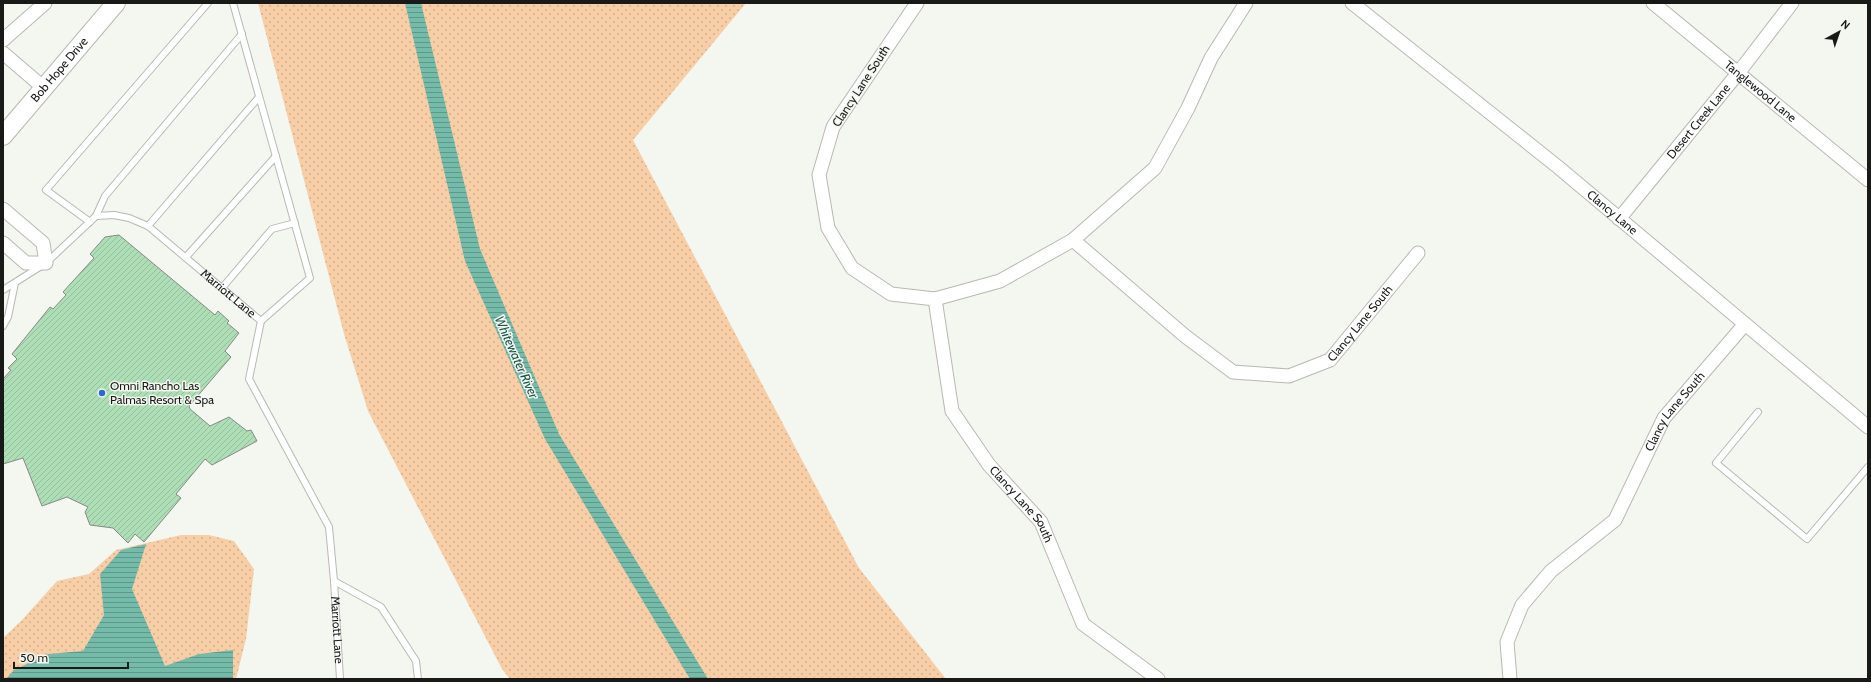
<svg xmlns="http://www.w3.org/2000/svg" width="1871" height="682" font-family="Cabin,sans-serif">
	<defs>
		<pattern id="grass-dots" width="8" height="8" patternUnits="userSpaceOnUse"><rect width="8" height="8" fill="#f8cea7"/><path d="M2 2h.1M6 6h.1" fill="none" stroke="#d4b08f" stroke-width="1.8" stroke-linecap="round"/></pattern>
		<pattern id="water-rules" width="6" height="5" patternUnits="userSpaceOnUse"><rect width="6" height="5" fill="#75bbaa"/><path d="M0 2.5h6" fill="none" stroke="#5f9789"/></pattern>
		<pattern id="building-hatch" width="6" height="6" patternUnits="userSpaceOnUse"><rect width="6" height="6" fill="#aedeb5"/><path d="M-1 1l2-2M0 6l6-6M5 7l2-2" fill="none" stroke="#95be9b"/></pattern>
	</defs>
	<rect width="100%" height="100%" fill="#f4f6f0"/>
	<path fill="url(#grass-dots)" d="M258,3H746L633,140L859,568L946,679H510L502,669L368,411L344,334Z
		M181,535H209L234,541L254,569L246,639L236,679H3V638L22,620L57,581L89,574L116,550Z"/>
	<path fill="url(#water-rules)" d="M405,3H421L480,249L559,434L708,679H690L545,439L465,261Z
		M146,544L132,589L165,666L199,654L233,650V679H6L14,670L48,654L83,651L104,615L100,574L121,550Z"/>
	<path fill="url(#building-hatch)" stroke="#858a86" d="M119,235L215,315L218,311L229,321L227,323L239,333L225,351L231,357L189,406L190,409L210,426L229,417L247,431L251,430L257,441L212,465L205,459L176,494L181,498L144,542L135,534L128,543L113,528L90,525L85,512L88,507L67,497L42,506L23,458L3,464V379L11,370L8,368L17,359L12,354L50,307L53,309L66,295L63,292L94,258L90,254L105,237Z"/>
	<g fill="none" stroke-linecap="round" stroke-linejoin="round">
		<g stroke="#b7b9b3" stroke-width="8">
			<g id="service">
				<path d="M233,3L310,278L261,321"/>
				<path d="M96,216L105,196L242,34"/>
				<path d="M90,222L46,190L208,3"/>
				<path d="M148,226L259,97"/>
				<path d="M186,257L276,156"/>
				<path d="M222,288L272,229L295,223"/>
				<path id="s1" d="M3,290L46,263L96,216L114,215L129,218L148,226L261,321L249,379L329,527L334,581L381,607L416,661L418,679"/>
				<path d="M3,326L8,317L15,283"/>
				<path d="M1758,412L1716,463L1807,539L1868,467"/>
				<path id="s2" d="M334,581L340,679"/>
			</g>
		</g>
		<g stroke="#b7b9b3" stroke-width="15">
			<g id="minor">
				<path d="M917,3L833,127L819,175L828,228L852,268L891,294L935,299L1000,281L1073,240L1155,168L1188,108L1211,58L1246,3"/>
				<path id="s3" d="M1352,3L1558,167L1868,427"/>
				<path id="s4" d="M1653,3L1868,180"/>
				<path d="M3,40L45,3"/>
				<path d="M3,53L44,88"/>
				<path d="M3,209L43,243L46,263H26L3,243"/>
				<path id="s5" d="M1619,219L1739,72L1792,3"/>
				<path id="s6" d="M1073,240L1185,336L1233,372L1289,376L1330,360L1418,253"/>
				<path id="s7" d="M935,299L952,411L989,465L1041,522L1083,624L1158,679"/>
				<path id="s8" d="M1510,679L1507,642L1522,605L1551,571L1615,520L1664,418L1745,324"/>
			</g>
		</g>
		<g stroke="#b7b9b3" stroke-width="20">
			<g id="secondary">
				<path id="s9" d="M3,136L116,3"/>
			</g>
		</g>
		<use href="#service" stroke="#fff" stroke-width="6"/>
		<use href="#minor" stroke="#fff" stroke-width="13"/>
		<use href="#secondary" stroke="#fff" stroke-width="18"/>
	</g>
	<circle fill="#2c68d5" stroke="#f4f6f0" stroke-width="1.5" cx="102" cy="393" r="4"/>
	<g text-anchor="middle" stroke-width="3" stroke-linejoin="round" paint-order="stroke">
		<g font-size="12" fill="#191a18" stroke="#f4f6f0">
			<text dy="4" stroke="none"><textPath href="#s9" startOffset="87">Bob Hope Drive</textPath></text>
			<text transform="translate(861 86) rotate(-57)" y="4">Clancy Lane South</text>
			<text dy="4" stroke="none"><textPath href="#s4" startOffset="139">Tanglewood Lane</textPath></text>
			<text dy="4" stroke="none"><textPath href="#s5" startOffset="126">Desert Creek Lane</textPath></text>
			<text dy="4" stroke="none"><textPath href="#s3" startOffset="334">Clancy Lane</textPath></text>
			<text dy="4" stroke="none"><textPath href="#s1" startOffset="278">Marriott Lane</textPath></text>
			<text dy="4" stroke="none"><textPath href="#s6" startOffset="355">Clancy Lane South</textPath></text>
			<text dy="4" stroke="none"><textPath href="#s8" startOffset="328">Clancy Lane South</textPath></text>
			<text dy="4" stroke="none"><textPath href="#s7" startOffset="230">Clancy Lane South</textPath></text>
			<text dy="4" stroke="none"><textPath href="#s2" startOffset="49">Marriott Lane</textPath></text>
		</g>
		<g font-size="12" fill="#191a18" stroke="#f4f6f0" text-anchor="start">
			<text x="110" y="390">Omni Rancho Las<tspan x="110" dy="14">Palmas Resort &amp; Spa</tspan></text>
		</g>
		<g font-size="13" font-style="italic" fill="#1c574a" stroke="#f4f6f0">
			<text transform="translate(517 357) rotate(66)" y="5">Whitewater River</text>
		</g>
	</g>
	<rect width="1871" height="682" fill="none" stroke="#191a18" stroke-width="8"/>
	<g transform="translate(1839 32) rotate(40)" stroke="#f4f6f0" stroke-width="3" paint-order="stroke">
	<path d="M0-3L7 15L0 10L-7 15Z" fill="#191a18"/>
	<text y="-6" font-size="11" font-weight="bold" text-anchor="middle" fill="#191a18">N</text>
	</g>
	<path d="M14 662v6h114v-6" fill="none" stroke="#191a18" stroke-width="2"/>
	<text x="20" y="662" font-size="12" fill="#191a18" stroke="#f4f6f0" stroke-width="3" paint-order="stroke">50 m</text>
</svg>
